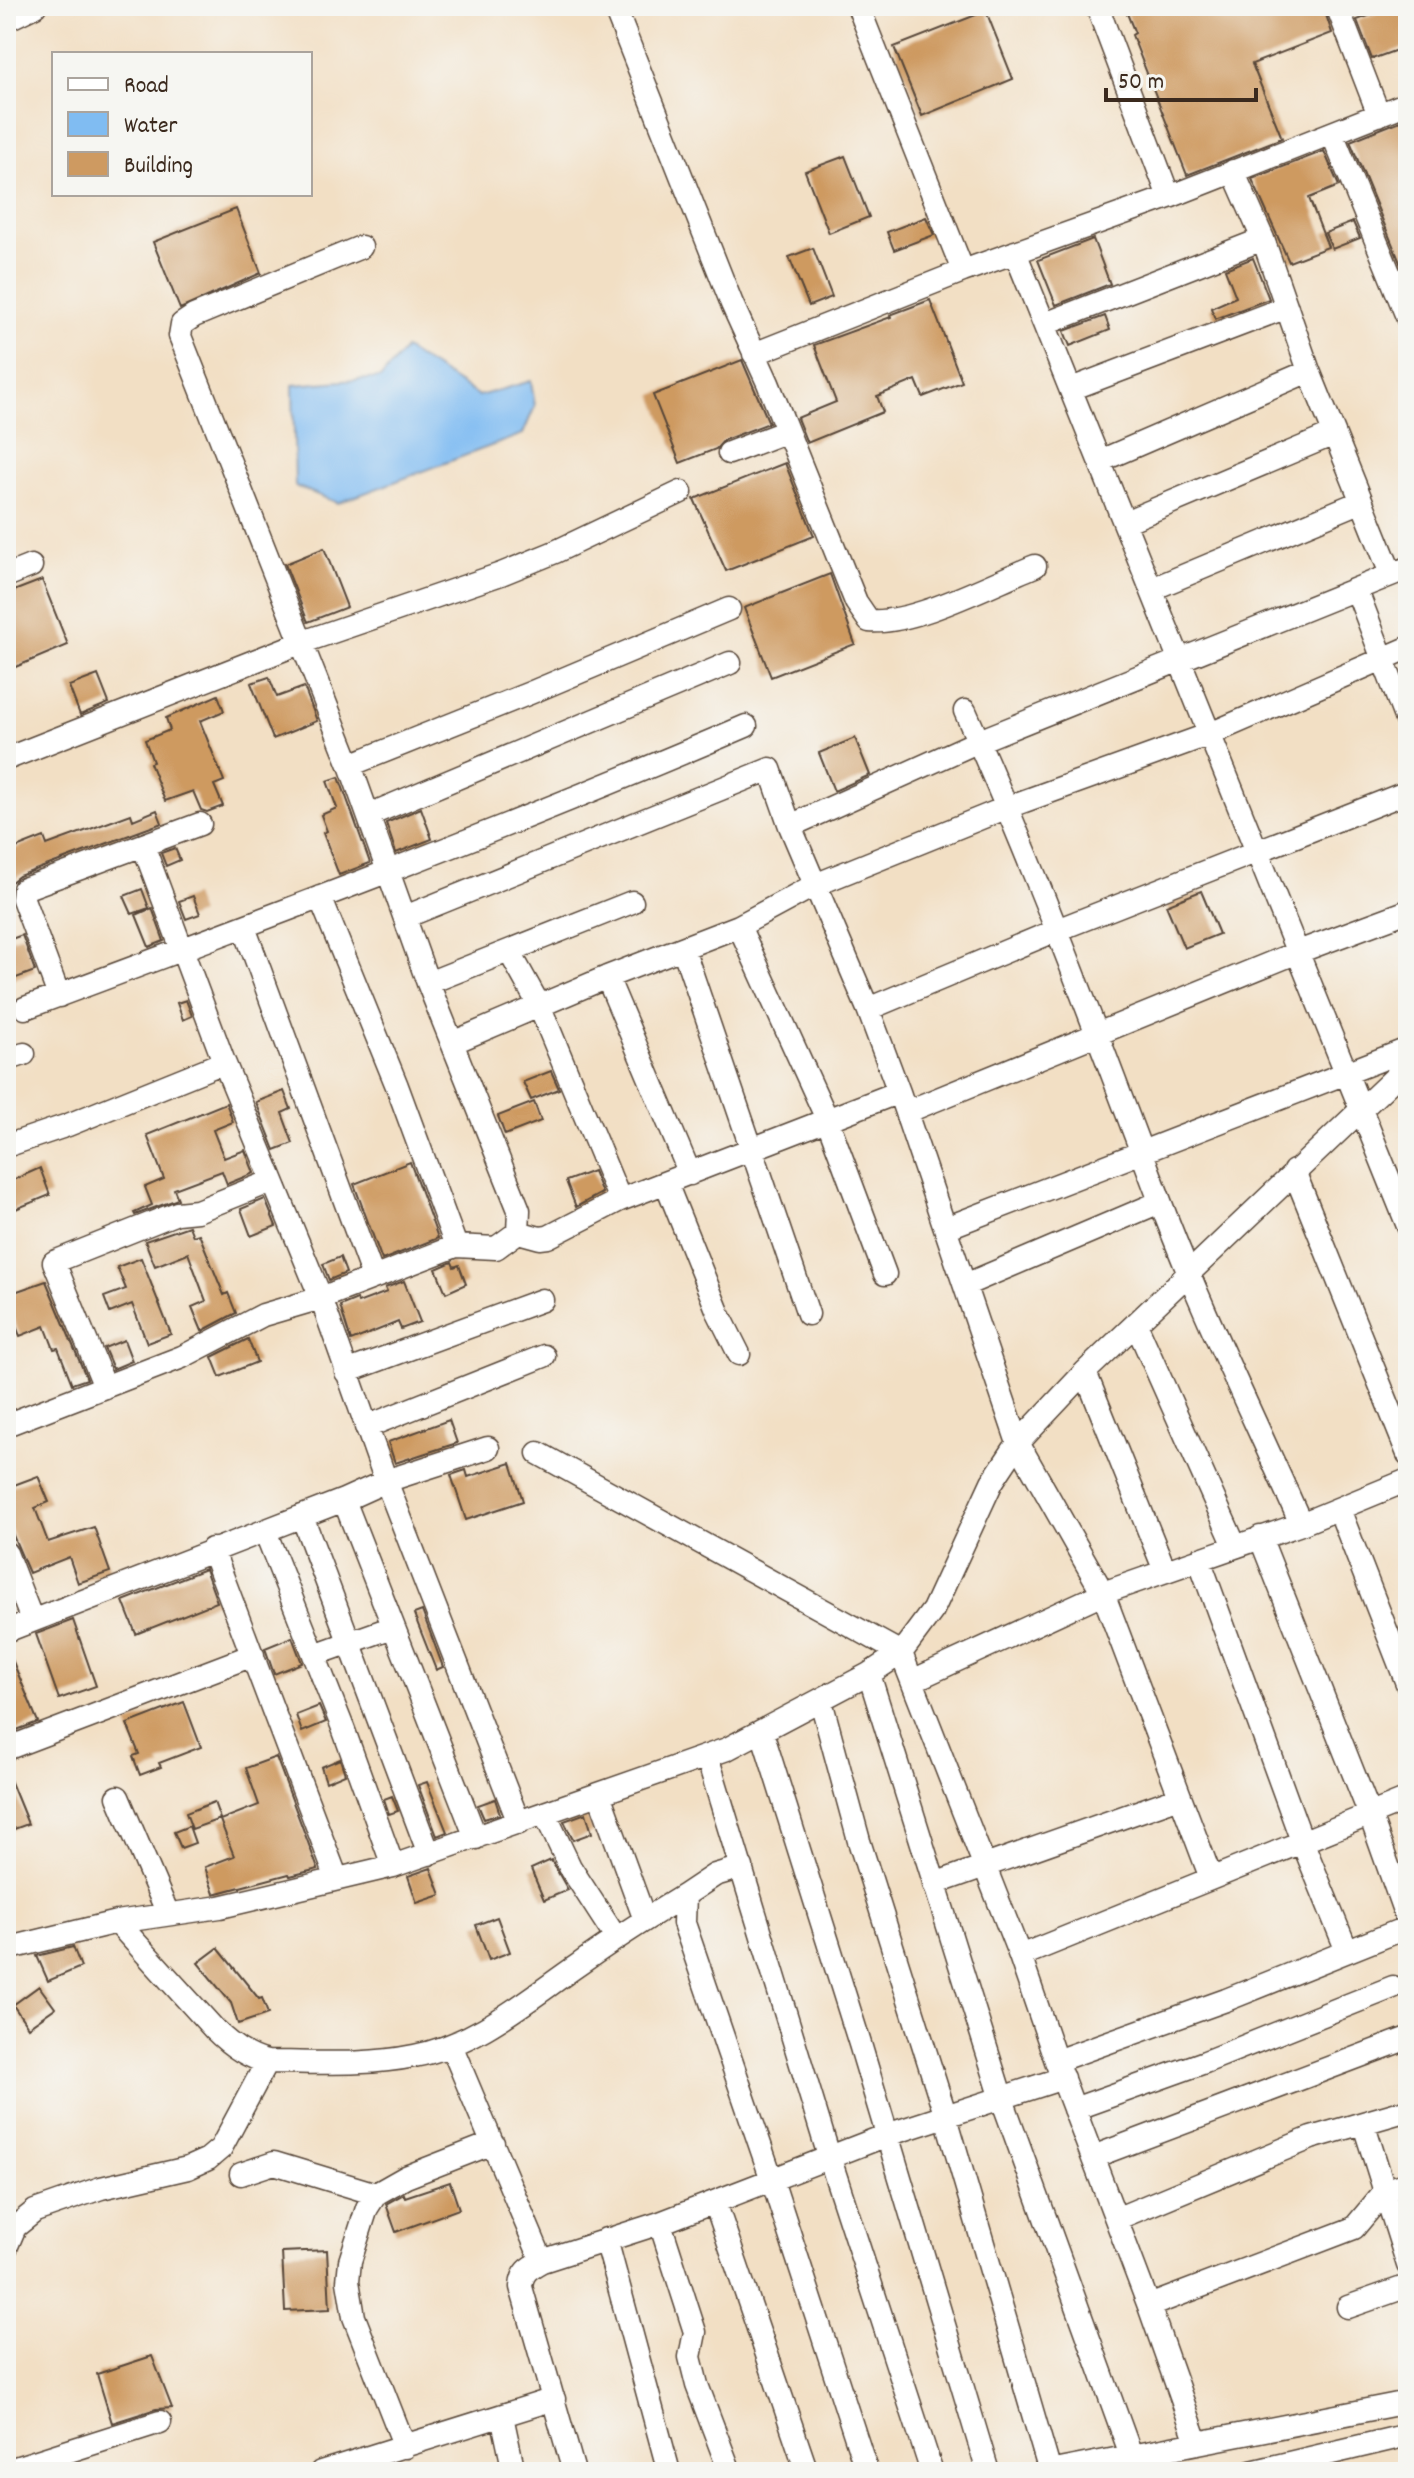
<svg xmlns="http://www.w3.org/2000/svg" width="1414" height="2478" font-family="Dekko,sans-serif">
	<rect width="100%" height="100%" fill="#f6f6f2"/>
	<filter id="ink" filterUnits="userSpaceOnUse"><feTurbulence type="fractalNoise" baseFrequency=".0125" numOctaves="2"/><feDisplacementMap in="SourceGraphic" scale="16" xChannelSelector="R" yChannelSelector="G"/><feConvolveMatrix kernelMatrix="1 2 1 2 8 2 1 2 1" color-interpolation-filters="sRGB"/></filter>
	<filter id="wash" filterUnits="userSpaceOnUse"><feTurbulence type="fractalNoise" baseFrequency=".006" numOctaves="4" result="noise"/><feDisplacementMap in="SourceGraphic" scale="32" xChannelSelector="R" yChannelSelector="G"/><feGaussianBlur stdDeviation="1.8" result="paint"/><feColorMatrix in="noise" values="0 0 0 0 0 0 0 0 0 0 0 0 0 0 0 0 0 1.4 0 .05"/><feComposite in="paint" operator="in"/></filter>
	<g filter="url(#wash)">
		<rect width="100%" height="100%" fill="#f2dfc4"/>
		<path fill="#80bcf2" stroke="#5e7388" stroke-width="2" d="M405,349L479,396L531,381L535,406L523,434L338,503L295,486L293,385L381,378Z"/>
		<g id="blocks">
			<path fill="#ce9a61" d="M1124,6H1323L1332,33L1252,64L1282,138L1187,175L1132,35L1135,33Z
				M1396,6H1408V46L1372,59L1357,20Z
				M986,11L1013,79L922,116L894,47Z
				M1408,118V282L1350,141Z
				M1324,151L1339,186L1309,198L1328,247L1289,262L1252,179Z
				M845,156L869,217L829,233L805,171Z
				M236,209L261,273L180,309L153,242Z
				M926,217L934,235L894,250L887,232Z
				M1353,222L1360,238L1332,249L1325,233Z
				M1093,239L1110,284L1056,305L1038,260Z
				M813,248L832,297L809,306L789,257Z
				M1253,258L1269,299L1215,319L1211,308L1236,297L1225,269Z
				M930,300L962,382L923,397L916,380L877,396L883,412L807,443L797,418L836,402L814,345L891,317L890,315Z
				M1105,316L1110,330L1070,346L1064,331Z
				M742,360L769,423L724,440L716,449L680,463L653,395Z
				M785,463L814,536L726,571L694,499Z
				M324,548L347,607L308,622L285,564Z
				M830,574L855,644L771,677L744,608Z
				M42,580L68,645L6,671V594Z
				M98,675L109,703L80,715L69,686Z
				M269,677L277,697L304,687L317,721L273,739L251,683Z
				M218,695L224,711L200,721L224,781L214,785L223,806L207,812L201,810L193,791L165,801L150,763L153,762L145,740L170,730L166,718Z
				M855,738L870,775L834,791L819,753Z
				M339,777L370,863L339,875L323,833L327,831L321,815L337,808L327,781Z
				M421,808L432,839L396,853L386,823Z
				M157,810L162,823L19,876L6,886V852L44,837L47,845L131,814L133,820Z
				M175,848L180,860L166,866L161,853Z
				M142,889L149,908L132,914L124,896Z
				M1201,891L1219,934L1184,948L1166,905Z
				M193,896L200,914L186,919L179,901Z
				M152,908L164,941L149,947L136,915Z
				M22,935L35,971L11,980L6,967V941Z
				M186,1000L192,1016L183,1020L177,1003Z
				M551,1071L559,1089L531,1100L523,1082Z
				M284,1091L291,1109L282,1113L293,1143L275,1150L256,1102Z
				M534,1102L541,1121L505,1135L498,1116Z
				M226,1103L233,1122L213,1130L224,1158L245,1150L254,1173L227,1184L222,1171L174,1189L178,1199L135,1215L134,1213L152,1205L145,1187L164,1179L147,1135Z
				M410,1162L438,1238L382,1260L354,1184Z
				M40,1168L50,1195L6,1213V1183Z
				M593,1171L602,1193L576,1207L566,1181Z
				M265,1199L276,1226L251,1236L241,1209Z
				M189,1226L193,1236L199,1234L224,1295L228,1293L236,1313L202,1331L192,1307L206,1301L188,1253L155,1266L145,1241Z
				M340,1257L346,1273L329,1280L323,1264Z
				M141,1258L171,1334L147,1343L132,1304L110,1313L104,1297L126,1289L117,1267Z
				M452,1262L454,1267L459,1265L466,1284L446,1293L436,1269Z
				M46,1281L87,1379L72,1384L58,1348L54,1349L45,1326L20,1336L6,1301V1295Z
				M404,1281L420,1322L401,1329L398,1322L351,1341L340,1306L357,1299L358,1303L387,1292L385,1288Z
				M248,1339L257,1362L220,1377L212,1357Z
				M124,1340L132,1361L113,1369L104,1348Z
				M449,1420L457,1443L395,1463L388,1442Z
				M511,1463L523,1501L466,1520L451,1475L466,1470L468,1477Z
				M38,1476L49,1502L35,1508L48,1542L94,1527L110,1572L78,1583L69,1557L29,1573L6,1519V1488Z
				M205,1569L217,1602L136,1634L123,1601Z
				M422,1611L443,1667L436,1670L414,1614Z
				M73,1620L96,1686L59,1699L36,1634Z
				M292,1637L302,1663L274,1674L265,1648Z
				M6,1645L38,1722L6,1734Z
				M184,1702L201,1747L159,1763L161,1767L140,1775L133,1756L139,1754L127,1724Z
				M319,1706L326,1722L302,1732L296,1715Z
				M276,1757L318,1869L290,1876L289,1874L214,1894L205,1867L234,1856L220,1820L259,1805L246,1768Z
				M340,1759L345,1774L326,1782L321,1767Z
				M6,1770L28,1824L6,1832Z
				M427,1782L447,1832L437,1836L418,1785Z
				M392,1796L398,1811L389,1814L384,1799Z
				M495,1799L500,1814L484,1819L478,1805Z
				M214,1802L220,1819L192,1829L186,1813Z
				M586,1813L592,1833L573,1840L564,1821Z
				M189,1826L195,1843L181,1848L174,1832Z
				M551,1860L568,1890L544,1900L531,1869Z
				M431,1868L441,1895L417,1903L408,1876Z
				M497,1917L510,1952L489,1960L476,1925Z
				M73,1947L81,1967L48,1981L37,1956Z
				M218,1948L259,1999L262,1998L268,2014L238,2024L231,2003L198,1963Z
				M39,1986L55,2008L28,2027L13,2005Z
				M450,2182L459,2209L396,2232L386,2204L404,2194L405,2197Z
				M327,2250L330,2309L285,2311L282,2252Z
				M152,2356L172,2408L156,2409L112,2423L97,2374Z"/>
		</g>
	</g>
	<g filter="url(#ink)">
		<use href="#blocks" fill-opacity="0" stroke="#564537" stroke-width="2"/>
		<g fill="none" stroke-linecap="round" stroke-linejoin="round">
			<g stroke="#564537" stroke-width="25">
				<path id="minor" d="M614,6L732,304L768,383L856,602L869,621C914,625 992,583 1035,566
					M858,6L963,271
					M1097,6L1169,197
					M1337,6L1379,115
					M6,20L35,6
					M1332,133L1408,319
					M1233,171L1263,239L1309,371L1391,574
					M1015,252L1408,1226
					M1045,324L1263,239
					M754,354L963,271L1169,197L1408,103
					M1071,389L1287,307
					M729,453L787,431
					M1100,461L1309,371
					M1125,522L1334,434
					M6,576L31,566
					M1152,589L1360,502
					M1357,591L1408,725
					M965,711C1037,872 1098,1036 1160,1201C1201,1311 1254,1417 1301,1524
					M6,759L300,643L501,574L555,552L681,492
					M350,765L530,693L729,609
					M369,815L730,663
					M790,826L979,741L1408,568
					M143,845L224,1062L321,1298L386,1481L519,1823
					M320,897L397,1086L456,1246
					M405,917L770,769L790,826L868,1009L899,1092L1018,1443L1103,1593L1211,1878
					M739,926L827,1119L885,1274
					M244,927L373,1277
					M683,948L808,1314
					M509,951L539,1005L620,1200
					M607,977L690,1174
					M428,983L632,902
					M59,996L23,899L24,889L200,824
					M25,1008C267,918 509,828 746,726
					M868,1009L1057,930L1408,792
					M452,1043L607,977L739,926L815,885L1008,807L1210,734L1408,648
					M6,1060L24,1054
					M906,1112L1298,952L1408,911
					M6,1146L68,1125L224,1062
					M1294,1171L1408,1454
					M666,1183L718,1312L739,1354
					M946,1228L1408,1049
					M518,1232L540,1238L548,1237L620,1200L899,1092
					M965,1285L1160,1202
					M1136,1324L1235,1546
					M346,1372L542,1300
					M1085,1372L1165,1571
					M105,1387L54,1262L177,1213L197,1211L272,1181
					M6,1425L182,1357L263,1315L321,1298L456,1246L496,1248L518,1232L519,1210L428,983L350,765L180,336L182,324L194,316L361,247
					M366,1427L544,1356
					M538,1453L901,1653L1020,1956L1056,2061L1149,2306L1197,2442
					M344,1500L476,1838
					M1339,1509L1408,1686
					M302,1516L429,1854
					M265,1531L343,1728L393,1866
					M1260,1537L1370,1815L1408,1922
					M212,1549L337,1879
					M6,1553L32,1620
					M1199,1559L1302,1841L1347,1951
					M6,1631L344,1500L386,1481L488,1448
					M314,1655L393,1627
					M869,1674L1002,2099L1131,2455
					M912,1681L1103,1593L1301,1524L1408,1480
					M821,1701L859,1841L946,2117L1050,2472
					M762,1732L860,2044L988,2472
					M6,1749L253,1655
					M707,1756L829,2156L932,2472
					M599,1794L645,1920
					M118,1797L168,1914
					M545,1814L570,1867L616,1938
					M742,1867L715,1875L685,1895L684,1923L772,2180L867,2472
					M934,1884L1180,1797
					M117,1922L215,2030C230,2045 246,2057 267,2062C315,2062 366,2066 414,2056C475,2045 527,2000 578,1965C613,1940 649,1917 685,1895
					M6,1949L117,1922L220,1907L393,1866L727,1749L869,1674L901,1653L933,1610L992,1482L1018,1443L1085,1372L1408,1065
					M1020,1956L1408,1799
					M451,2045L542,2261
					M1056,2061L1226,2000L1408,1927
					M1074,2109L1205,2062L1393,1987
					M1364,2125L1408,2265
					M1093,2157L1408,2038
					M241,2174L274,2163L376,2194
					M715,2202L807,2472
					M1116,2219L1311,2138L1408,2110
					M660,2223L695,2332L690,2357L697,2385L730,2472
					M606,2239L669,2472
					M6,2248L15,2227L35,2211L101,2188L188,2168L208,2159L221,2148L267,2062
					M1149,2306L1354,2228L1385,2191L1408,2183
					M1348,2307L1408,2286
					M502,2416L514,2472
					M405,2447L354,2317L348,2281L350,2261L367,2208L376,2194L406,2177L493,2143
					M6,2471L160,2422
					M321,2472L554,2399
					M574,2472L521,2287C522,2272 529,2268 542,2261L660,2223L887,2135L1063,2078
					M1049,2472L1408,2402
					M1251,2472L1408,2435"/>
			</g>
			<use href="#minor" stroke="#fff" stroke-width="22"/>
		</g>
	</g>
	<rect width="1414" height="2478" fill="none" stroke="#f6f6f2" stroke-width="32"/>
	<rect x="52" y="52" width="260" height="144" fill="#f6f6f2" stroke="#aba49d" stroke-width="2"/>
	<rect x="68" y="78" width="40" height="12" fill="#ffffff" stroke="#aba49d" stroke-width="2"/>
	<text x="124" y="92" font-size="24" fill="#3b2a1e">Road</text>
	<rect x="68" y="112" width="40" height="24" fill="#80bcf2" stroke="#aba49d" stroke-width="2"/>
	<text x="124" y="132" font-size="24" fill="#3b2a1e">Water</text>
	<rect x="68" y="152" width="40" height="24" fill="#ce9a61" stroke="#aba49d" stroke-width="2"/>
	<text x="124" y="172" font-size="24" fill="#3b2a1e">Building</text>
	<path d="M1106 88v12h150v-12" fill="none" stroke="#3b2a1e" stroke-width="4"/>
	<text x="1118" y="88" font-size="24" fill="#3b2a1e" stroke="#f6f6f2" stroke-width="6" paint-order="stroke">50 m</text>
</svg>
